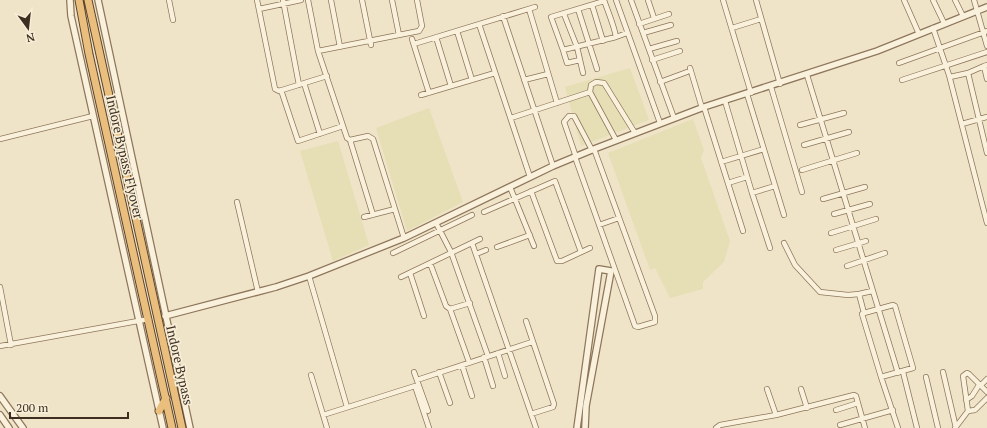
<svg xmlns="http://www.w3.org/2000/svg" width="987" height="428" font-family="'PT Serif',serif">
	<rect width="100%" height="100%" fill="#f0e4c8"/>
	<path fill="#e6deb5" d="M630,68L649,120L581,146L565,87Z
		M429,108L463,202L407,231L376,128Z
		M693,119L704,150L701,158L730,241L724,262L703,282V289L670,298L655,268L650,270L608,153Z
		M338,141L369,245L333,261L300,151Z"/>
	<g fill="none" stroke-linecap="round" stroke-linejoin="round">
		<g stroke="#8d765c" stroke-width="6">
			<path id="minor" d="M169,0L173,20
				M257,0L275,89L279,91L327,76
				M283,0L299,85
				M308,0L318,51L347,138L350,140L368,136L373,139L404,238
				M331,0L340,47
				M362,0L371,45
				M392,0L399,35
				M604,0C608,12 614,25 616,37L563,50L551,17L604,1
				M616,0L660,123
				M631,0L674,118
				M648,0L654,18
				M723,0L751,93
				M756,0L780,84
				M904,0L919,34
				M933,0L944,23
				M955,0L963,16
				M974,0L987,46
				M592,5L603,41
				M259,9L301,0
				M529,9L557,103
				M578,9L597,69
				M564,14L577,47L583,73
				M503,16L553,166
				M479,24L530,177
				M639,24L669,14
				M732,28L761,19
				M933,28L949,75L987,223
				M457,31L472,80
				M643,33L671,25
				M436,37L451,86
				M616,37L627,33
				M412,39L429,93
				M414,44L535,7
				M649,49L677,41
				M563,50L567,63L580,60
				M318,51L419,31L422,26L417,0
				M652,60L680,51
				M899,63L987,31
				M987,65L984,66L987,79
				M690,68L702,108
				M968,73L984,66
				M807,75L898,373
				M950,77L968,73L987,153
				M524,80L548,74
				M902,80L987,52
				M660,82L687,72
				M304,83L320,134
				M771,87L802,192
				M281,90L298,141L343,126
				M747,94L784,215
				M421,95L495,73
				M725,101L752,193L770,248
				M704,107L743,231
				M511,118L590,92
				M962,124L987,117
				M800,125L844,113
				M0,139L93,116
				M350,140L373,215
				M616,140L590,92L591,85L596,82L604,83L635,133
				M804,145L849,132
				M575,157L635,326L638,327L655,322V316L594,149
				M576,157L564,122L569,116H574L592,150
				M721,162L764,149
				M802,170L857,153
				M728,183L747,177
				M510,187L534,246
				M531,191L557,261H562L590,248
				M752,193L775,186
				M823,199L865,187
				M237,202L258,292
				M484,212L555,181L581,252
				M834,214L870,204
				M364,217L395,209
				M436,223L451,252L488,356
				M599,225L619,218
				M831,233L876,219
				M472,243L536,428
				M784,243L795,265L820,292L848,295L859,294
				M497,247L530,235
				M836,250L866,241
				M393,253L472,215
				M476,254L486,250
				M430,263L446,306L450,309L470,303
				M847,266L885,253
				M410,273L424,316
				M309,276L347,407
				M401,277L480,239
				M0,287L11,345
				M450,309L469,362
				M864,313L893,305L895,306L913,368L881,377L862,314L864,313L859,294L872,291
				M526,321L554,404L553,407L531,414
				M0,346L149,319
				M498,353L505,376
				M484,357L493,386
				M462,365L472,396
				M414,372L428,411
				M439,372L450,403
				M903,372L917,428
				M943,372L956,428
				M311,375L327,428
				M881,377L898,428
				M926,377L938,428
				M417,380L532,342
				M981,385L987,379
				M767,389L776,415
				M801,389L807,408
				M966,400L972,396L979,385
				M836,410L858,403
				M968,411L975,410L987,398
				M323,415L415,386L429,428
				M840,425L893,410
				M716,428L720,425L776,415L854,395L856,396L865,428
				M955,428L968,411L963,376L967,373L969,374L987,392"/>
		</g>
		<g stroke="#8d765c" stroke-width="8">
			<path id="tertiary" d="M70,0L71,16L163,428
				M98,0L190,428
				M165,316L276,287L309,276L404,238L553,166L594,149L704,107L877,51L987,7
				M0,396L23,428
				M0,415L9,428
				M577,428L599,269L611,271L586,406L585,428"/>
		</g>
		<g stroke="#5b4430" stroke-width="9">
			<path id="trunk" d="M79,0L89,54L172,428
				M88,0L182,428
				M159,411L166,398"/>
		</g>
		<use href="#minor" stroke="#faf1dc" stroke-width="4.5"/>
		<use href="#tertiary" stroke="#faf1dc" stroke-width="5.5"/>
		<use href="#trunk" stroke="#eabe7c" stroke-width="7"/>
	</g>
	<g text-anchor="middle" stroke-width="3.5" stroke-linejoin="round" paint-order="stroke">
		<g font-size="13" fill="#3d2e20" stroke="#f7eed8">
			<text transform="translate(125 157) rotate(77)" y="5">Indore Bypass Flyover</text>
			<text transform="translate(180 365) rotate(77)" y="5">Indore Bypass</text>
		</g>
	</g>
	<g transform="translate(28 28) rotate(165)" stroke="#f7eed8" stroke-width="3" paint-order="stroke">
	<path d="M0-3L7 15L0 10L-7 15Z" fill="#3d2e20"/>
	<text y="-6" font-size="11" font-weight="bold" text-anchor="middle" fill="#3d2e20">N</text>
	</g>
	<path d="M10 412v6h118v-6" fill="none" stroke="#3d2e20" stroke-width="2"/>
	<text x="16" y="412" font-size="12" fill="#3d2e20" stroke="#f7eed8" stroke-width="3" paint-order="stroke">200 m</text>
</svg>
